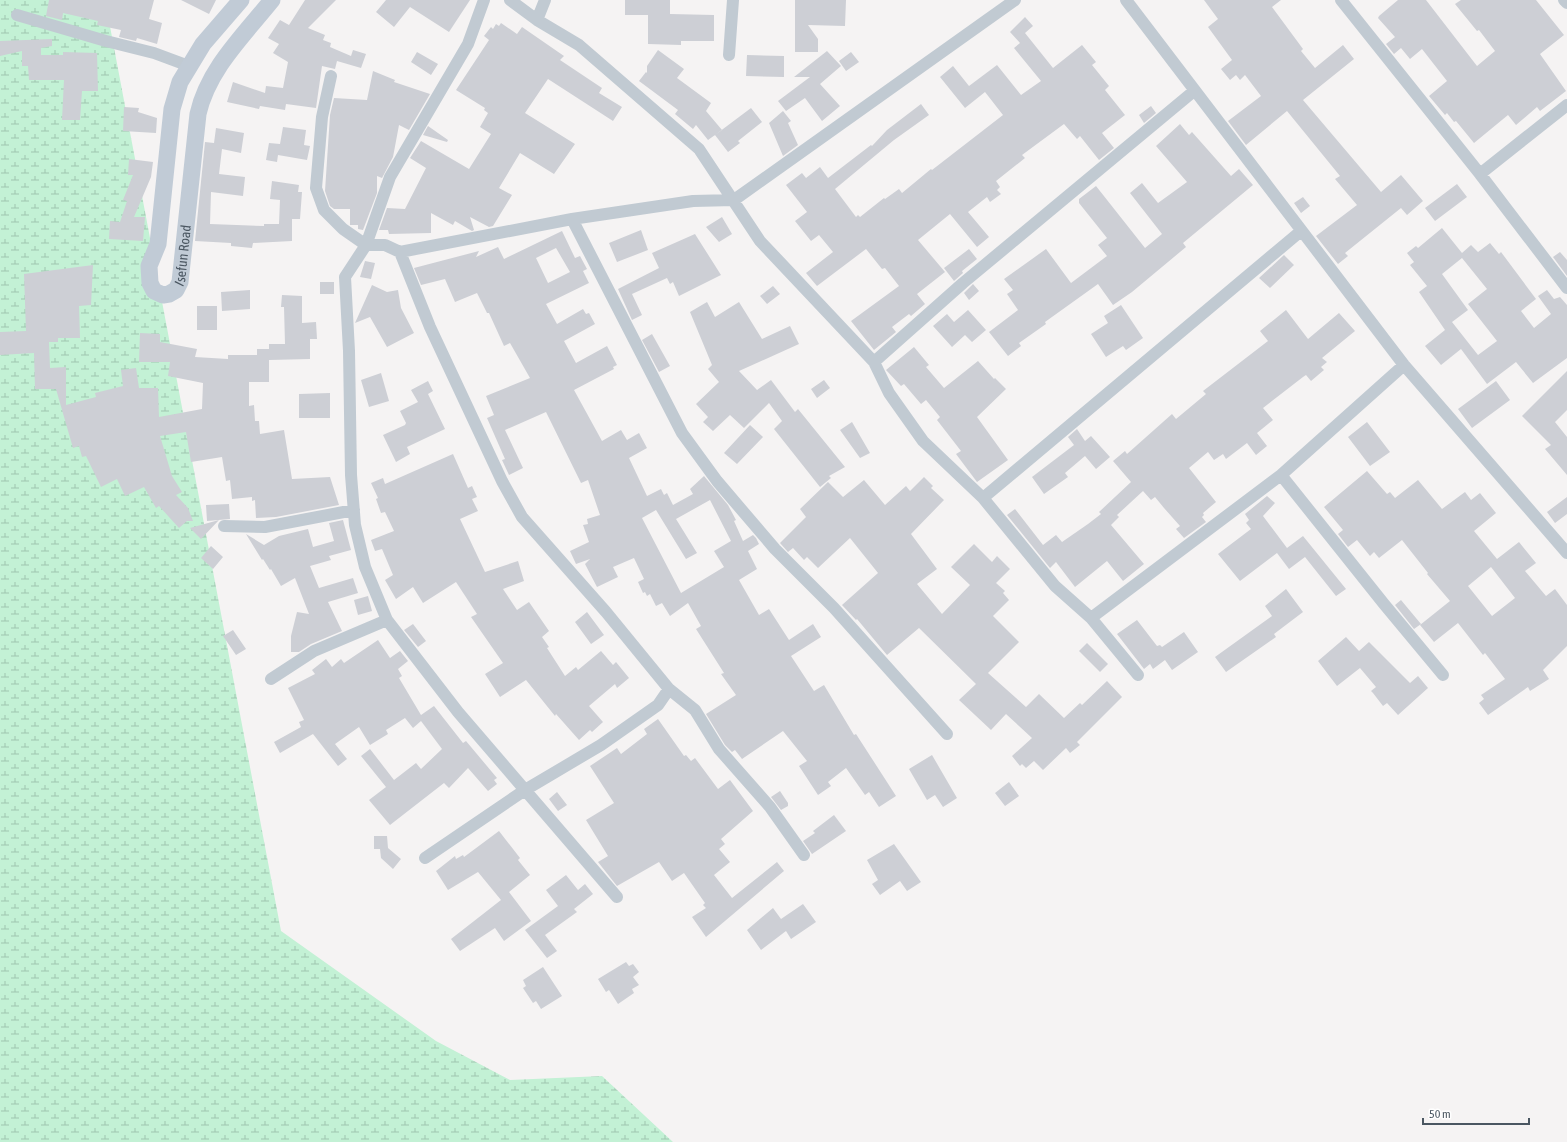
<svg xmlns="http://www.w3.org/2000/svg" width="1567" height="1142" font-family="'Asap Condensed',sans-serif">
	<defs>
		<pattern id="wetland-marsh" width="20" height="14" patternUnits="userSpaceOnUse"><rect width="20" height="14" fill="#c3f1d5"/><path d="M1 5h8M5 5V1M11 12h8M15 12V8" fill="none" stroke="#a0c6b0"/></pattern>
	</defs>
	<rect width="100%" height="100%" fill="#f5f3f3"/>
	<path fill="url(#wetland-marsh)" d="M0,0H105L281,931L436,1041L510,1080L602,1076L673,1142H0Z"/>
	<path fill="#cdcfd5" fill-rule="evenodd" d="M49,0H154L149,19L162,23L157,44L137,38L136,41L119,37L121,30L97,25L98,21L63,13L62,20L46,16Z
		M181,0H216L209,14Z
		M305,0H336L308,28L325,35L323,40L331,43L330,47L351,56L353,50L366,54L361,68L337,61L335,69L322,66L316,108L286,104L285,110L260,106L259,109L227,102L233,82L265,93L266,86L283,88L288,62L273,53L279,44L268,38L280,20L289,25Z
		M386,0H470L449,32L410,7L394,27L376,12Z
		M625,0H670V14L714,15V41H681V45L648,44V15H625Z
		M795,0H846L845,26L808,25L818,39V52H795Z
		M1204,0H1281L1272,7L1303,49L1301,51L1315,68L1343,45L1354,59L1303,100L1381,192L1401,175L1423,201L1407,215L1401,208L1345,253L1348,256L1338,264L1316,236L1357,205L1335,179L1340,176L1287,111L1246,145L1228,121L1261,96L1245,75L1240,80L1236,75L1230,80L1221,69L1232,60L1208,27L1218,19Z
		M1398,0H1426L1477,66L1495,51L1479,30L1477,31L1455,4L1461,0H1536L1564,35L1540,54L1566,91L1540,111L1537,107L1516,125L1508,115L1474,143L1456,121L1454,122L1447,113L1445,115L1429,96L1447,81L1422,49L1410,59L1401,48L1394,54L1386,44L1395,37L1378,18L1379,16Z
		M1025,17L1033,26L1025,33L1053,68L1082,45L1096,62L1092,65L1109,86L1105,90L1125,115L1102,133L1114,148L1099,160L1080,136L1077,139L1064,124L1022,155L1025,158L996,181L1000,187L997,190L1001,194L990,202L987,197L968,212L989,237L977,247L950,214L918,240L945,272L917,294L925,304L911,316L909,314L892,327L896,332L874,350L851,321L899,286L885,268L882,269L866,249L817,286L806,273L833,252L819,235L811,241L795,221L807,212L786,185L802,173L806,178L820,167L828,178L871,145L872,146L887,130L921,104L929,115L894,140L835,189L856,217L858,215L860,217L884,198L885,199L899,189L902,193L931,169L932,170L1003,115L985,92L965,108L940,77L953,66L969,86L997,65L1021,95L1041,81L1014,48L1020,43L1010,32Z
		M501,23L517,34L522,27L564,56L560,60L602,88L599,93L622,107L613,121L548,79L525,113L575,144L554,174L520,153L499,188L512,195L493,226L489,227L470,217L474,230L472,231L455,221L453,225L431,213V233L389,234L388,230H379L387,208L405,209L426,168L410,158L421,141L469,169L491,134L480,127L488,113L484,110L485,108L456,90L489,40L484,36L491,27L493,29L496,24L499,26Z
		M52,39V46L41,48V55H63V52L97,53L98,91H82L80,120H62L64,80H29L28,66H22V51L0,56V41Z
		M658,50L684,69L677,78L711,103L706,111L722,130L708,140L696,125L693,129L675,114L678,110L639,81L646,72L647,73V66Z
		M827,51L841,66L820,84L840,106L822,121L805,98L786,111L778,101L810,77H794Z
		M417,52L438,64L431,75L411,62Z
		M851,52L859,62L846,71L839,61Z
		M747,55L784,56V77L746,76Z
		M373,71L395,80L394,82L430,94L409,130L399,125L393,157L382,178L377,176V193L363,230L358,229V225H350V209H334L330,206L325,191L330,115L334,98L367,100Z
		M1151,106L1156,113L1144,123L1139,115Z
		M124,107L139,108L138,112L157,118L156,133L123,131Z
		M751,108L762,122L738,141L740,143L728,152L715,135Z
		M783,111L791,121L788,123L798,145L783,156L769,123Z
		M1180,124L1189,135L1192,132L1231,176L1239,169L1253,185L1183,243L1186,247L1132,292L1113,305L1098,284L1045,322L1046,324L1019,343L1021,346L1008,356L989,332L1018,310L1007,294L1013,290L1004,279L1046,249L1071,283L1107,256L1098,245L1107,238L1079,203V199L1096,186L1145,248L1162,234L1130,193L1142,183L1158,203L1187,182L1156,146Z
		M428,126L448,140L447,142L423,135Z
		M283,127L306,130L304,145L310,146L307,160L278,155L277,162L266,160L269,143L280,144Z
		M216,128L244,133L241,153L222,149L219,174L245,177L243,196L211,192L210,224L264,226V224H279L280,200L270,199L272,181L299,185L298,192H302L300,219H292V241L253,243L252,248L231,246V243L195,241L205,142L214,143Z
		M129,159L153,162L151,177L134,217H145L143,241L109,239L110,221L120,222L127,201L123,200L133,175H128Z
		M1457,184L1467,197L1435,221L1425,208Z
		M1303,197L1310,206L1301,213L1294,203Z
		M722,217L732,234L719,242L706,227Z
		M1442,228L1462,253L1471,245L1478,252L1490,243L1499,254L1501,252L1536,299L1521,311L1534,328L1551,314L1538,296L1547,290L1554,299L1560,297L1567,305V358L1533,383L1516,362L1487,384L1461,349L1441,365L1425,346L1445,330L1419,292L1427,286L1410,265L1414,262L1407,253L1416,246L1418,248ZM1462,258L1487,289L1468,304L1497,341L1478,355L1452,322L1468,310L1442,274Z
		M641,230L648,250L617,262L609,243Z
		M562,231L575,258L580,256L587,269L583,271L589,283L546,304L557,324L583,309L586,314L589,313L595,324L564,341L576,363L607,346L617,365L613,367L614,369L574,390L602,441L621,430L627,440L639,433L647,448L629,458L647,496L661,489L664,495L667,493L673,505L693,494L690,489L704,476L728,505L736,520L734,521L743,541L753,535L756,538L759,544L748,551L757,569L739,580L759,615L769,609L789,640L813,624L821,637L791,656L814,691L824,685L854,735L856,734L896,796L879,807L869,792L865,795L846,768L828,782L831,786L818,795L799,766L807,761L783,731L742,759L735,750L732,752L725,745L706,714L736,695L721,674L724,673L696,629L701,626L688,603L670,616L662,603L656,606L650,594L647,596L645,592L643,593L638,582L644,579L634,558L613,567L618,577L597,587L585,564L590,559L576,564L570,551L589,542L583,525L588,524L587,519L600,515L588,480L581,483L546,412L505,430L523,468L509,475L502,460L505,459L487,418L494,415L486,396L530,378L510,343L504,346L489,313H487L477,293L455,302L445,279L421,285L414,268L479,251L476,257L498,247L504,259ZM556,248L570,272L548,283L536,258ZM710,500L731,541L714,551L724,567L681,593L642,518L656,510L686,559L697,553L676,519Z
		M695,234L721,275L679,296L673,282L670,284L667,278L632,294L642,315L632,320L618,289L659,268L652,253Z
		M969,249L977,259L962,271L963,273L954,281L944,268Z
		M1560,252L1567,260V276L1553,257Z
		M1284,255L1294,265L1270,288L1259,278Z
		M365,261L375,263L371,279L360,277Z
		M93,265L91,305L79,306L80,338H58V342H49L50,368L66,367V405L96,397L95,393L123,386L121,370L136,368L139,388H158L159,417L202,409L203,383L168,376L170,362H139L140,333L160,334V342L197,349L195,357L228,359V355H257V349H269V344H285L284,307H281L282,295L302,296V323L316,322L317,339H310V359L269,360V382H249V406L254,405L255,421H259L260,434L284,430L292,479L330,477L339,505L276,517L256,518L255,500L252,501V497L232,499L230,480L226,481L222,457L191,462L186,432L160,436L172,476L182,492L176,495L188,508L193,521H187L179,528L159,506L156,508L144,487L125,496L117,479L101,487L86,456L82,457L79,446L73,448L56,389H35L34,353L0,355V332L26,331L24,274Z
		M320,282H334V294H320Z
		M973,284L979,291L969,300L964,293Z
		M372,285L387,292L398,290L401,308L414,333L387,347L370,317L355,323Z
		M773,286L780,294L767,304L760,296Z
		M250,290V309L222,311L221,292Z
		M707,302L715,317L739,302L762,339L790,326L799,344L739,371L757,390L771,380L795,412L798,409L845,467L829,476L831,478L820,487L774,429L782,421L769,403L744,428L730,415L713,431L703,422L708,417L696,404L719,382L708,369L712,365L690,312Z
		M1121,305L1143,338L1126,350L1123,346L1106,357L1091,334L1108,323L1104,316Z
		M197,306H217V330H197Z
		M968,310L986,330L972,342L965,335L952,347L933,326L947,314L954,322Z
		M1286,310L1308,339L1339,313L1355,331L1322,358L1327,362L1321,367L1324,370L1311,381L1306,375L1303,377L1263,408L1273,420L1257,433L1267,446L1256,455L1247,443L1226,459L1223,454L1214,460L1208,452L1189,468L1216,502L1203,513L1204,515L1202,517L1206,522L1184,538L1176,529L1180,526L1164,508L1155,497L1151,500L1143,491L1117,515L1119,517L1111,525L1144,564L1123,581L1107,561L1075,587L1056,562L1050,568L1007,515L1015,509L1043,545L1056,535L1062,542L1088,524L1101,514L1099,512L1131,482L1113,461L1125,451L1127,454L1172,414L1176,419L1206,394L1203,391L1268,341L1260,331Z
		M652,334L670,366L659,372L642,340Z
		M914,347L929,365L926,367L944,388L978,361L994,379L995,378L1006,389L977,417L1008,460L977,482L956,454L961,451L937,420L940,417L926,400L921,404L904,384L901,386L886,370Z
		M1567,371V410L1555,422L1567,437V475L1545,449L1551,445L1522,416Z
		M381,373L389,401L369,407L361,380Z
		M824,380L830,388L817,398L811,389Z
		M428,381L433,391L428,394L445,429L407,447L410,454L396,462L383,435L405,425L406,423L400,411L418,402L411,390Z
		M1496,381L1510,400L1472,428L1458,409Z
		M330,393V418H299V394Z
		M852,422L870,453L860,458L840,430Z
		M1367,422L1390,452L1370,466L1348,437Z
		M750,425L763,437L737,464L724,453Z
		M1077,429L1085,441L1091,436L1110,457L1096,469L1085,456L1065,473L1068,477L1044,494L1032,477L1074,445L1068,437Z
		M453,454L468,488L472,486L477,497L472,499L478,511L460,519L485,572L518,561L524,581L503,589L517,610L529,602L549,631L542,637L549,647L547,648L565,676L576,667L578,670L601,651L613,665L616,662L629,678L617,688L615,684L589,706L603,722L592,732L590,730L579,740L556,714L555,716L526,680L500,697L485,674L503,663L471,617L477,614L456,582L423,603L413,587L396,599L385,580L393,575L382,549L375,551L371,540L394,531L385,512L381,513L376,499L378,498L371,483L383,478L385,484Z
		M1367,471L1387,494L1390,492L1395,498L1418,480L1442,509L1465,492L1471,500L1480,493L1496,513L1474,531L1497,559L1519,542L1536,563L1525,571L1546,596L1555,589L1567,605V646L1543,670L1549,679L1530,691L1528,687L1488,715L1479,703L1484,699L1481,695L1505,679L1485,653L1483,655L1458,623L1434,642L1420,625L1450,601L1427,574L1428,573L1402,540L1379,558L1374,552L1370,556L1357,540L1348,547L1338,534L1343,530L1324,507ZM1491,567L1515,598L1492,616L1468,586Z
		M924,477L933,486L931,488L944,500L911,534L937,569L917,584L942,614L970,585L951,567L974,544L992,562L997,556L1010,569L996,583L1005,591L1003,593L1009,600L993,616L1019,642L988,673L1026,707L1039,694L1064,718L1080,703L1082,705L1107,681L1122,697L1077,742L1080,745L1070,753L1066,748L1043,770L1034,761L1026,768L1022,764L1020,766L1012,756L1032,738L1006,714L991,730L959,700L976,684L919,628L887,655L857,619L856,620L842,605L878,573L850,538L818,568L807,557L804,560L793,548L788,552L780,543L806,517L800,509L828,482L843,497L864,480L885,505L906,486L910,491Z
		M1267,496L1275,503L1263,516L1287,548L1303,536L1346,589L1336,596L1305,557L1289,569L1277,553L1240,581L1218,554L1251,529L1246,523L1249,520L1245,514Z
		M1567,497V514L1555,523L1547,512Z
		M229,504L230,519L207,521L206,505Z
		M219,520L201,539L190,528Z
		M343,520L351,550L329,556L331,560L310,566L319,588L353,578L358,593L328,602L342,631L311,644L299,652H291V636L297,612L309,614L295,578L281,586L271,569L270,570L263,559L262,560L246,534L264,545L279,536L308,529L313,547L334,541L329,523Z
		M211,546L223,557L213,569L201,558Z
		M1286,589L1303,612L1274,634L1276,637L1226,672L1215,657L1272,616L1265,606Z
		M368,596L372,611L358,615L354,600Z
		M1401,600L1421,624L1414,629L1395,605Z
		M587,612L604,635L591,644L575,622Z
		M1137,620L1157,646L1160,645L1162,647L1184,632L1198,652L1172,670L1165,660L1153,669L1150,664L1144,669L1117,634Z
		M413,624L426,641L418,647L404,630Z
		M233,630L246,649L236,655L223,636Z
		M1346,637L1359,651L1369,642L1410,683L1418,676L1428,688L1398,715L1387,703L1383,706L1373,693L1371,691L1376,687L1360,668L1337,686L1318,661Z
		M378,640L390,658L400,651L408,661L398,669L402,676L399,678L421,715L434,706L463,743L466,741L497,778L494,780L497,784L488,791L468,768L449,788L444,783L390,825L369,800L386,787L361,756L370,749L394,780L416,763L421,769L442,749L421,721L413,728L405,718L386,730L388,734L370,745L359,727L335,744L347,759L338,766L313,734L280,753L274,742L301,727L299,722L304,720L288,688L315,674L312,670L326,659L332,667L341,659L344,663Z
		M1087,643L1108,664L1100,672L1079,651Z
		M658,719L684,756L686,755L691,761L695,758L718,789L730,780L753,811L721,839L725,844L719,849L730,862L714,875L732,898L777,862L784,871L706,937L692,917L706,908L703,905L705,903L684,873L672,881L659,862L617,886L598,862L608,856L586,820L614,803L590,766L617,748L621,754L647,734L644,729Z
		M932,755L957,798L943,807L935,795L927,800L909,769Z
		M1009,782L1019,796L1005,806L995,793Z
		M780,791L788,803V806L781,810L771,797Z
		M557,792L567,805L558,811L549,799Z
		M834,815L846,831L812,854L803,841L815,833L813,831Z
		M499,831L520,858L518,860L530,875L509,892L531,921L504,941L495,928L460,951L451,939L501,900L478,872L448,890L436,871L455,856L456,859L463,855L464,857Z
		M374,836H387L388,848L401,859L393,869L381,858L380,849H374Z
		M894,844L921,882L907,891L900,881L880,895L872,884L878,880L867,860Z
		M566,875L578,890L585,884L593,894L574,909L577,912L545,935L557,951L547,958L525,930L558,906L546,890Z
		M803,904L816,922L791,939L786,931L761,950L747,930L773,908L781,919Z
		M626,962L629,966L633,964L639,972L633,977L639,985L632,989L634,993L618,1004L609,990L606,992L598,979Z
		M543,967L562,996L541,1009L536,1001L533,1003L523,988L526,986L523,980Z"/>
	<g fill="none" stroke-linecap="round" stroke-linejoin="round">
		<path stroke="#c1cad2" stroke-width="12" d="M484,0L468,44L390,177L366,245L345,277L349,351L351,475L355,525L365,567L387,620L458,712L617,897
			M510,0L537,20L579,45L699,149L760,241L874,362L889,393L923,441L983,498L1055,586L1091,618L1138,675
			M1126,0L1404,365L1567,553
			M1341,0L1480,174L1567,288
			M1564,0L1567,3
			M17,15L106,41L154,53L189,66
			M537,20L545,0
			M729,55L733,0
			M331,76L322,117L316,188L324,210L343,229L366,245H385L400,252L430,327L502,481L522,517L606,612L669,689L695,710L719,749L770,807L804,855
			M1480,174L1567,105
			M572,219L682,433L717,481L775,549L834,608L947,734
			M400,252L572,219L693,201L734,200L1015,0
			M874,362L963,283L1194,91
			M1281,475L1384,604L1443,675
			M983,498L1301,231
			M224,526L265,527L354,510
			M1091,618L1281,475L1404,365
			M271,679L314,651L387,620
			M425,858L525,790L601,745L658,705L669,689"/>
		<path stroke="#c1cbd6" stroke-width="17" id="s1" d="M241,0L203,44L180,82L172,109L158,244L149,266L150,283L154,291L163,295L169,294L176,290L180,282L198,114C208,69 244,35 272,0"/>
	</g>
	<g text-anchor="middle" stroke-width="3.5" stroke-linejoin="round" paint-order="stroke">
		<g font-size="14" fill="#4a5661" stroke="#fff">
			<text dy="5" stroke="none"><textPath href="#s1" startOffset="376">Isefun Road</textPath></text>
		</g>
	</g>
	<path d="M1423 1118v6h106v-6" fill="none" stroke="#4a5661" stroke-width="2"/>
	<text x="1429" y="1118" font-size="12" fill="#4a5661" stroke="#ffffff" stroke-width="3" paint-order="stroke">50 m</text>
</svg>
